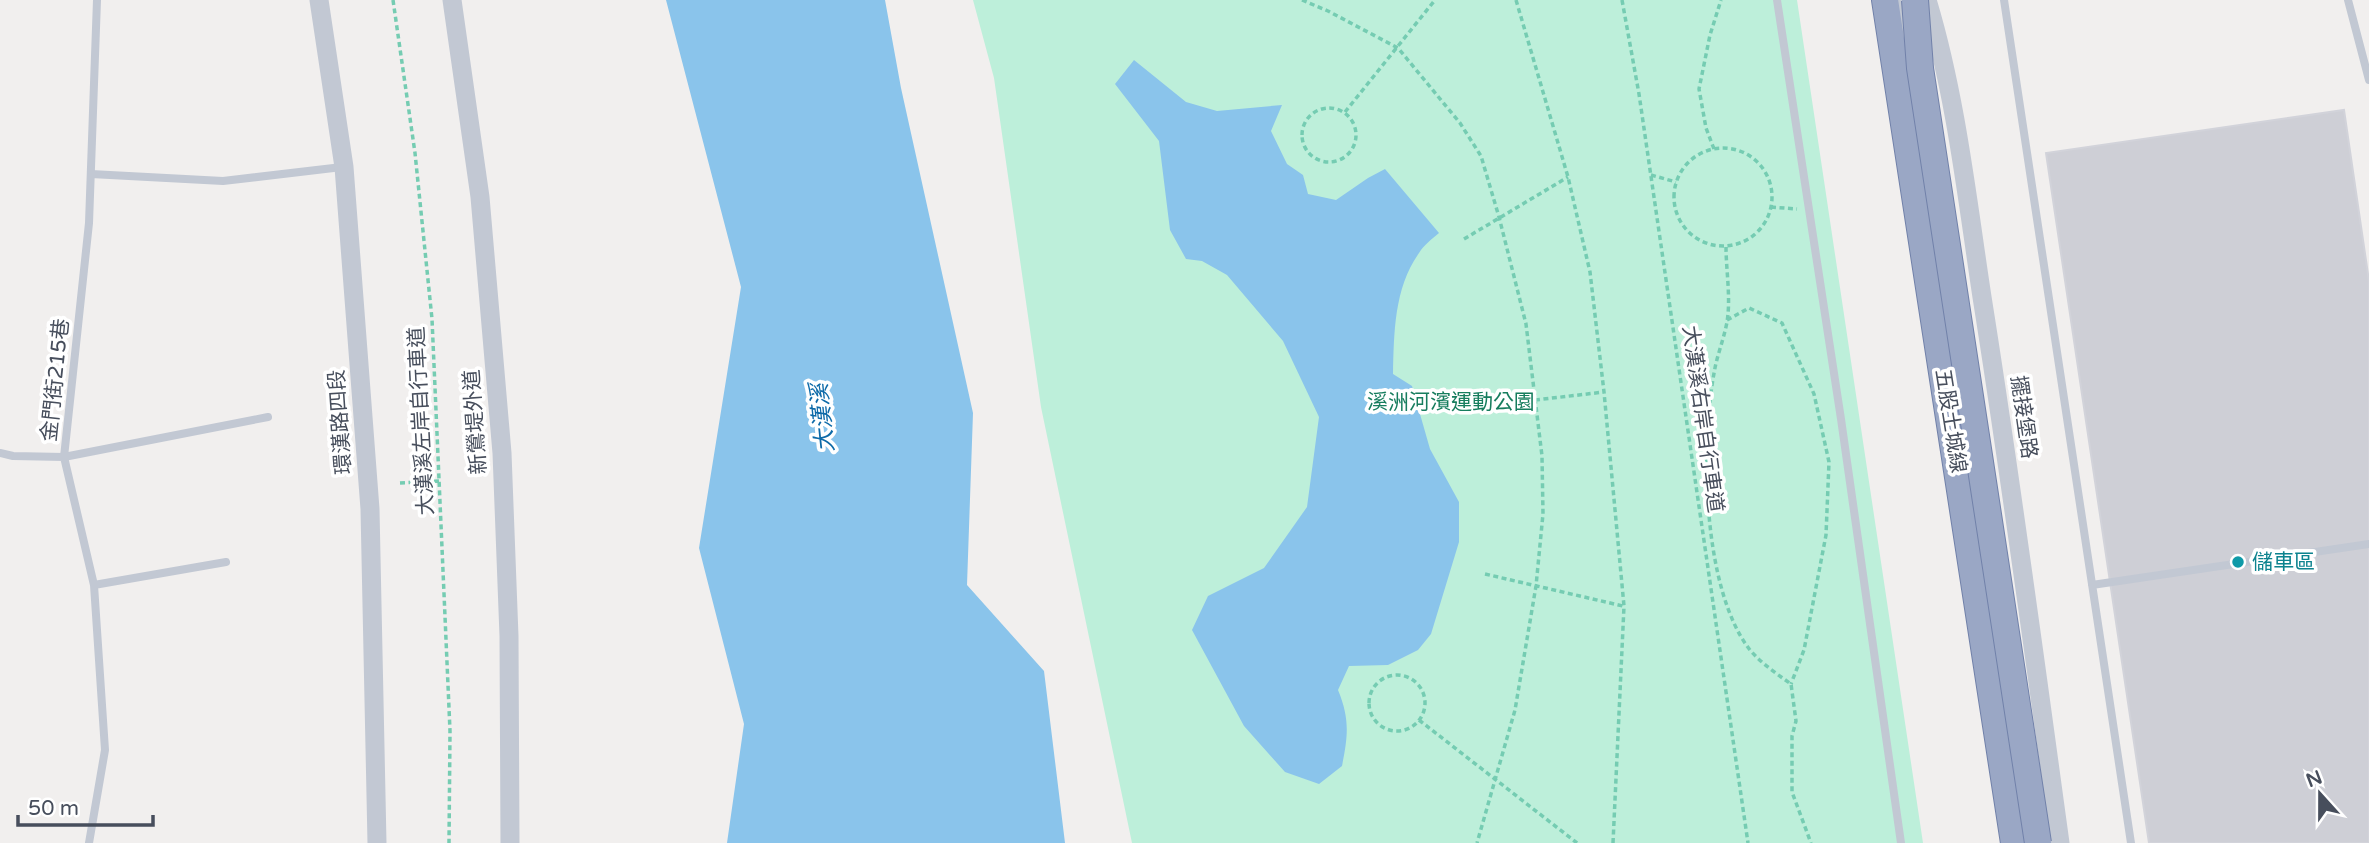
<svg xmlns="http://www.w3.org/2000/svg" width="2369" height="843" font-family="'Varela Round','Noto Sans TC',sans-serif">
	<rect width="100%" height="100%" fill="#f1efee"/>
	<path fill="#bdefda" d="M973,0H1797L1923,843H1132L1041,407L994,78Z"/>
	<path fill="#8ac4eb" d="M666,0H885L901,88L973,413L967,585L1044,671L1065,843H727L744,724L699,548L741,287Z
		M1134,60L1186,102L1217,111L1282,105L1271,131L1287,164L1303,175L1308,194L1336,200L1368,178L1385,169L1439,233C1432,239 1424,245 1419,253C1394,288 1394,333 1393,374L1412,386L1430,449L1459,502V542L1431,634L1418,650L1388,665L1349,666L1338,690C1350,719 1348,736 1342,766L1319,784L1285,772L1244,726L1192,630L1208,596L1264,568L1307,507L1319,417L1283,341L1227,275L1202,261L1186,259L1170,230L1159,141L1115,84Z"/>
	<path fill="#cecfd6" stroke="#d2d3da" stroke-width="2" d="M2344,110L2369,281V843H2149L2046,153Z"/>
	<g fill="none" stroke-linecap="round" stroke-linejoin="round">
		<g stroke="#7181a9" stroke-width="28">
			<path id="trunk" d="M1885,0L2014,843"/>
		</g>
		<path stroke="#75ccb2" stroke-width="3.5" stroke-dasharray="5 3.5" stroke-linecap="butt" d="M393,0L415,153L432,319L450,731L449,843
			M1302,0L1328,11L1398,48L1460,123L1481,156L1499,217L1526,324L1542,456L1543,514L1536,586L1515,710L1477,843
			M1516,0L1568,177L1590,272L1604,392L1624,606L1613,843
			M1622,0L1639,94L1748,843
			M1302 135a27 27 0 1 1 54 0a27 27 0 1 1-54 0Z
			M1345,112L1435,0
			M1674 197a49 49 0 1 1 98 0a49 49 0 1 1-98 0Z
			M1714,149L1706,128L1699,89L1710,35L1721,0
			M1651,175L1676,182
			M1771,207L1797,209
			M1464,239L1568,177
			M1726,247C1726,270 1731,298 1727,322C1724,338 1718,353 1715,368C1700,442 1702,589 1750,650C1762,664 1777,674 1791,684L1796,721L1792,736V792L1811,843
			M1727,320L1749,308L1782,323L1814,394L1829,462L1826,535L1804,650L1791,684
			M1459,409L1604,392
			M400,483L440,481
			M1485,574L1623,606
			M1369 703a28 28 0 1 1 56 0a28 28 0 1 1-56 0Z
			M1419,720L1577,843"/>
		<path stroke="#c2c8d3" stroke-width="8" d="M1777,0L1841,419L1901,843
			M2004,0L2131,843
			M2348,0L2369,80
			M91,174L223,181L342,167
			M0,453L13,456L64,457L268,417
			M94,585L226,562
			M2092,585L2369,544
			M89,843L105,750L94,585L64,457L89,223L97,0"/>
		<path stroke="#c2c8d3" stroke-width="19" d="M319,0L344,167L370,509L377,843
			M452,0L480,197L502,453L509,636L510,843
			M1898,0L1909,68
			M1927,0C1956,96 1967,198 1982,297C2011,479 2035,661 2060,843"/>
		<use href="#trunk" stroke="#9aa7c5" stroke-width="26"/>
		<g stroke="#7181a9" stroke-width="28" stroke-linecap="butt">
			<path id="trunk-bridge" d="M1915,0L1920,68L2038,843"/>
		</g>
		<use href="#trunk-bridge" stroke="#9aa7c5" stroke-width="26"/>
	</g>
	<circle fill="#0f9aa8" stroke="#fff" stroke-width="2.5" cx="2238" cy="562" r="7"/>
	<g text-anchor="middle" stroke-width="7" stroke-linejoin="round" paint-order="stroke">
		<g font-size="21" fill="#474e5c" stroke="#fff">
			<text transform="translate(55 380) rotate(-84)" y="7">金門街215巷</text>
			<text transform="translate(2024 417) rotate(82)" y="7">擺接堡路</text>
			<text transform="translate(1703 419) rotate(82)" y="7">大漢溪右岸自行車道</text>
			<text transform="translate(421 421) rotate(-93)" y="7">大漢溪左岸自行車道</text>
			<text transform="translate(1951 421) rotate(81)" y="7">五股土城線</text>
			<text transform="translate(340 422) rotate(-94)" y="7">環漢路四段</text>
			<text transform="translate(475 422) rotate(-94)" y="7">新鶯堤外道</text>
		</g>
		<g font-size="21" fill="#177d5e" stroke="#fff">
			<text x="1451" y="409">溪洲河濱運動公園</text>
		</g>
		<g font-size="21" fill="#0d838f" stroke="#fff" text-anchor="start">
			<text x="2252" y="569">儲車區</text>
		</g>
		<g font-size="23" font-style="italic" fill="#0d6aa8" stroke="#fff">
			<text transform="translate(822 418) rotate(-96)" y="8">大漢溪</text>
		</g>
	</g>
	<g transform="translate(2320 794) rotate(339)" stroke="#ffffff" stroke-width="5" paint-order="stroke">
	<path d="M0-5L12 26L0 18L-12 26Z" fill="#474e5c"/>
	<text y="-10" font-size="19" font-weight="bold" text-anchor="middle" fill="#474e5c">N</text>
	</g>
	<path d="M18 815v10h135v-10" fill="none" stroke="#474e5c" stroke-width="3.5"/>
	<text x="28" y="815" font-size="21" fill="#474e5c" stroke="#ffffff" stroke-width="5" paint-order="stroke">50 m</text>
</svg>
